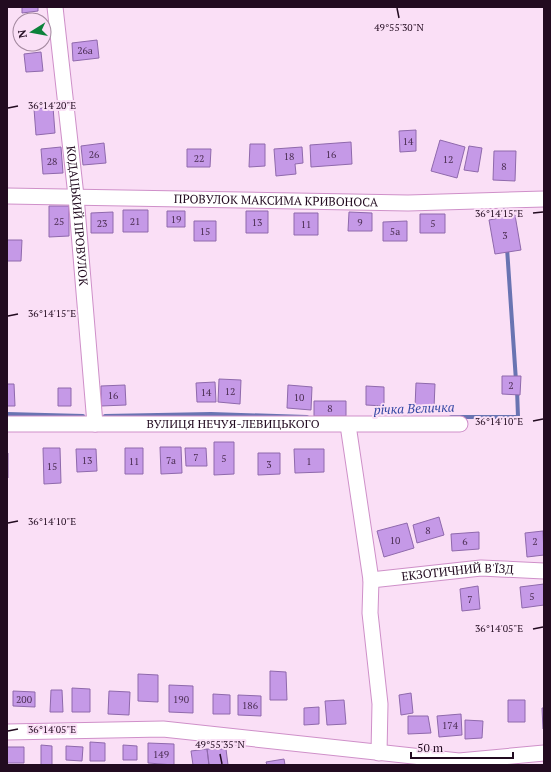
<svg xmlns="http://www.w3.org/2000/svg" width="551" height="772" font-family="'PT Serif',serif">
	<rect width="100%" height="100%" fill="#fadff6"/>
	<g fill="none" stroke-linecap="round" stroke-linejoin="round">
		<path stroke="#6974b2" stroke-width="4" d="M505,205V221
			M507,248L516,381
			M7,414L83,416
			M105,416L211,414L307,417
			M451,417H518L517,389"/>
	</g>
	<path fill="#c599e7" stroke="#8f69ac" d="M22,7H38V11L22,13Z
		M97,40L99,58L73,61L72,43Z
		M41,52L43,71L26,72L24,54Z
		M53,107L55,133L36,135L34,109Z
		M416,130V151L400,152L399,131Z
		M440,140L465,147L457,178L431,171Z
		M351,142L352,164L311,167L310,145Z
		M104,143L106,163L83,165L81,146Z
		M250,144H265V166L249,167Z
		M469,146L482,148L478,172L464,170Z
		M61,147L63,173L43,174L41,149Z
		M302,147L303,163L295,164L296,174L276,176L274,149Z
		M187,149H211L210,167H187Z
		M494,151H516L515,181L493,180Z
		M49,206H69V236L49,237Z
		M123,210H148V232H123Z
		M167,211H185V227H167Z
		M246,211H268V233H246Z
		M113,212V233H91V213Z
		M349,212L372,213V231H348Z
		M294,213H318V235H294Z
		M420,214H445V233H420Z
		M515,215L521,250L495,254L489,220Z
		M194,221H216V241H194Z
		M407,221V241H383V222Z
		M7,240H22L21,261H7Z
		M502,376H521L520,395L502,394Z
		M219,379L241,380L240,404L218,402Z
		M215,382L216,402H197L196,383Z
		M416,383L435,384L434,408L415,407Z
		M7,384H14L15,406H7Z
		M125,385L126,405L101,406V386Z
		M288,385L312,387L311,410L287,408Z
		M366,386L384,387V406L366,405Z
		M58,388H71V406H58Z
		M314,401H346V416H314Z
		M214,442H234V474L214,475Z
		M160,447H181L182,473L161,474Z
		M43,448H60L61,483L44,484Z
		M125,448H143V474H125Z
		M185,448H206L207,466H186Z
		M76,449H96L97,471L77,472Z
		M294,449H324V472L295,473Z
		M7,453H8V478H7Z
		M258,453H280V474L258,475Z
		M439,517L444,535L417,543L413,525Z
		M407,523L414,548L384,557L377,531Z
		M543,531L544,555L527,557L525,533Z
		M479,532V549L452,551L451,534Z
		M544,584V605L522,608L520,587Z
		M478,586L480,609L462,611L460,589Z
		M270,671L286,672L287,700H270Z
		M138,674L158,675V702L138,701Z
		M169,685L193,686V713L169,712Z
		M72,688L90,689V712H72Z
		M51,690H62L63,712H50Z
		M13,691L35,692V707L13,706Z
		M109,691L130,692L129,715L108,714Z
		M411,693L413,713L401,715L399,695Z
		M213,694L230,695V714H213Z
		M238,695L261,696V716L238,715Z
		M344,700L346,724L327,725L325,701Z
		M508,700H525V722H508Z
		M319,707V724L304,725V708Z
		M542,708H544V729H543Z
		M461,714L462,735L439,737L437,716Z
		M408,716H428L431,733L408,734Z
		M465,720L483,721L482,738L465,739Z
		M90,742L105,743V761H90Z
		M148,743L174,744V765L148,763Z
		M41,745L52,746V765H41Z
		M123,745L137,746V760H123Z
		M66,746L83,747L82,761L66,760Z
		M7,747H24V763H7Z
		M207,749L209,765H193L191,751Z
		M207,749H226L228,765H209Z
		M284,759L285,765H267L266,762Z"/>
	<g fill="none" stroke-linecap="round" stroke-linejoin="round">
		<g stroke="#cf90c9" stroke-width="17">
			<g id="minor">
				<path id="s1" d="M55,7L76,196L95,424"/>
				<path id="s2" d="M7,196L408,203L544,199"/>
				<path id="s3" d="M7,424H460"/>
				<path d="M348,425L371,580L370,613L380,704L379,753"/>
				<path id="s4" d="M371,580L481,568L544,571"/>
				<path d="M7,732L163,729L459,761L544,753"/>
			</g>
		</g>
		<use href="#minor" stroke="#fff" stroke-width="15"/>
	</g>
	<path fill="none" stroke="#220b20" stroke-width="1.5" d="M397,8L399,18M8,108L18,106M533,213L543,212M8,316L18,314M533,421L543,419M8,523L18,521M533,629L543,627M8,731L18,729M220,754L222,764"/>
	<g text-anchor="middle" stroke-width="4" stroke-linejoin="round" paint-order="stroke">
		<g font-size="10" fill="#4b2e52">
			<text x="85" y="54">26а</text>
			<text x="408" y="145">14</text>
			<text x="94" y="158">26</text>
			<text x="331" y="158">16</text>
			<text x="289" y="160">18</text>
			<text x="199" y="162">22</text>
			<text x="448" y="163">12</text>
			<text x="52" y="165">28</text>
			<text x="504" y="170">8</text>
			<text x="176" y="223">19</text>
			<text x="59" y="225">25</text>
			<text x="135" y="225">21</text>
			<text x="257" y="226">13</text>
			<text x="360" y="226">9</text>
			<text x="102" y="227">23</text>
			<text x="433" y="227">5</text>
			<text x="306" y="228">11</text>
			<text x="205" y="235">15</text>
			<text x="395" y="235">5а</text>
			<text x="505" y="239">3</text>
			<text x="511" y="389">2</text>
			<text x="230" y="395">12</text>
			<text x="206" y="396">14</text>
			<text x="113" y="399">16</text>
			<text x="299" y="401">10</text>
			<text x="330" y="412">8</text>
			<text x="196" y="461">7</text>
			<text x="224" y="462">5</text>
			<text x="87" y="464">13</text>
			<text x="171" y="464">7а</text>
			<text x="134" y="465">11</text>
			<text x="309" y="465">1</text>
			<text x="269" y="468">3</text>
			<text x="52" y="470">15</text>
			<text x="428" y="534">8</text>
			<text x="395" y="544">10</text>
			<text x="465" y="545">6</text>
			<text x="535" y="545">2</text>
			<text x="532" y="600">5</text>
			<text x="470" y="603">7</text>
			<text x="24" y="703">200</text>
			<text x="181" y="703">190</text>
			<text x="250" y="709">186</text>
			<text x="450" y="729">174</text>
			<text x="161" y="758">149</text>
		</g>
		<g font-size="12" fill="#220b20" stroke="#fadff6">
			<text dy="4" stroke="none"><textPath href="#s2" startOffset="269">ПРОВУЛОК МАКСИМА КРИВОНОСА</textPath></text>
			<text dy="4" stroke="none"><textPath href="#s1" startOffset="210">КОДАЦЬКИЙ ПРОВУЛОК</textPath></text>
			<text dy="4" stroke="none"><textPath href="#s3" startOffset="226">ВУЛИЦЯ НЕЧУЯ-ЛЕВИЦЬКОГО</textPath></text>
			<text dy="4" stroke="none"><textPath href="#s4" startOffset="87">ЕКЗОТИЧНИЙ В'ЇЗД</textPath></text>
		</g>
		<g font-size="13" font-style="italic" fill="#3348a3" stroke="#fadff6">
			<text transform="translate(414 408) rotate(-2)" y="5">річка Величка</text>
		</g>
	</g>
	<g font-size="10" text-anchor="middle" fill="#220b20" stroke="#fadff6" stroke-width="4" stroke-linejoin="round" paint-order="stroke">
		<text x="399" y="31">49°55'30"N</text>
		<text x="52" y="109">36°14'20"E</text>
		<text x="499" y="217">36°14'15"E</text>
		<text x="52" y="317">36°14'15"E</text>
		<text x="499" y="425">36°14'10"E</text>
		<text x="52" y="525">36°14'10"E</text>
		<text x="499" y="632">36°14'05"E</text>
		<text x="52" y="733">36°14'05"E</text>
		<text x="220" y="748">49°55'35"N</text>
	</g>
	<rect width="551" height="772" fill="none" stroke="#220b20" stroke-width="16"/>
	<g transform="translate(32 32) rotate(259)"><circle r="19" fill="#fadff6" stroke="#a48aa0"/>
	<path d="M0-3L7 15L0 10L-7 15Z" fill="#0c823b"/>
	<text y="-6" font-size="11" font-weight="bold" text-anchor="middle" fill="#220b20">N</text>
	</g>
	<path d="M411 752v6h102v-6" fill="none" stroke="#220b20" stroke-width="2"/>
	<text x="417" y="752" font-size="12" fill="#220b20" stroke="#fadff6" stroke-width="3" paint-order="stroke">50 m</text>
</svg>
